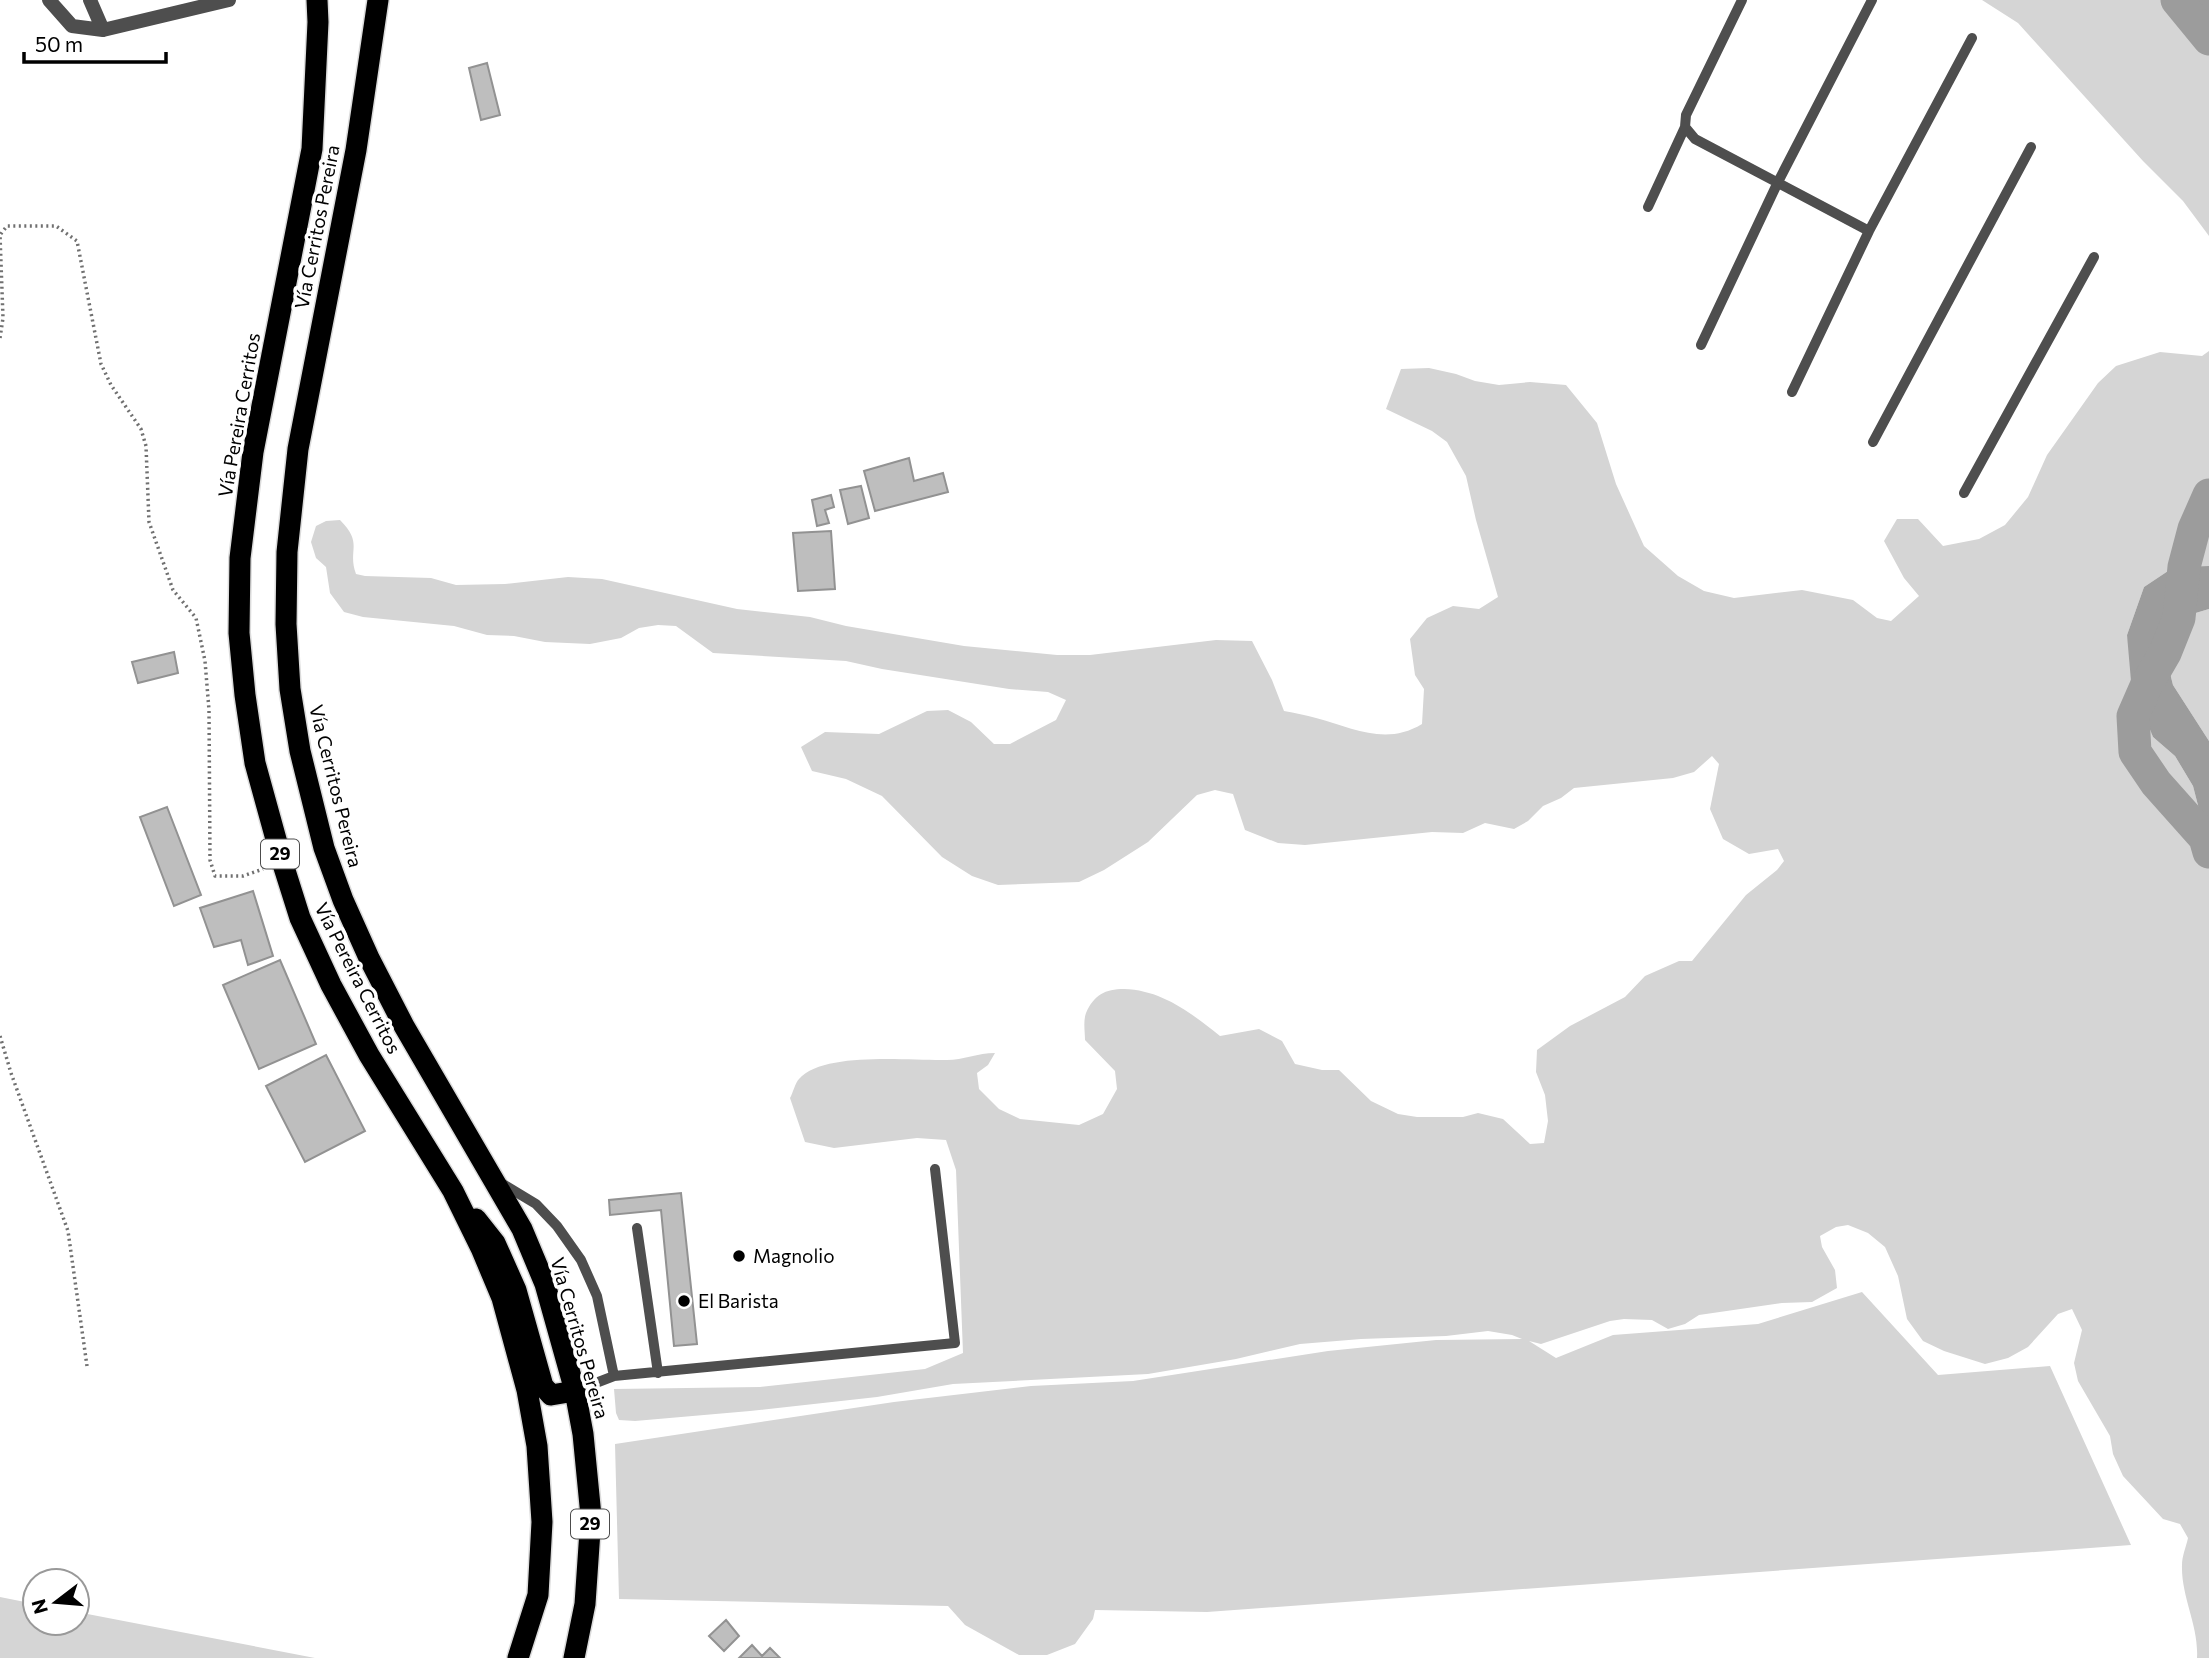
<svg xmlns="http://www.w3.org/2000/svg" width="2209" height="1658" font-family="Commissioner,sans-serif">
	<rect width="100%" height="100%" fill="#fff"/>
	<path fill="#d5d5d5" d="M1982,0H2189L2209,21V236L2183,201L2143,161L2018,23Z
		M2209,351V566L2174,567L2144,587L2127,635L2153,737L2175,756L2193,786L2209,848V1658H2197C2199,1626 2181,1597 2182,1565C2182,1556 2186,1547 2188,1538L2180,1524L2163,1519L2123,1476L2113,1454L2110,1436L2078,1381L2074,1363L2082,1330L2072,1309L2058,1314L2028,1347L2008,1358L1985,1364L1944,1351L1923,1341L1907,1319L1898,1276L1885,1247L1868,1233L1848,1225L1836,1227L1820,1236L1822,1247L1835,1270L1837,1288L1812,1302L1782,1303L1699,1315L1685,1324L1668,1329L1652,1320L1624,1319L1610,1321L1541,1344L1529,1341L1556,1358L1613,1335L1758,1324L1862,1292L1938,1375L2050,1366L2131,1545L1207,1612L1095,1610L1093,1619L1075,1644L1047,1655H1019L965,1625L948,1606L619,1599L615,1444L894,1402L1031,1386L1133,1381L1328,1351L1436,1340L1522,1339L1512,1335L1488,1331L1446,1336L1361,1339L1300,1344L1236,1359L1148,1374L953,1384L877,1397L750,1411L635,1421L619,1420L616,1413L614,1389L760,1387L925,1369L963,1353L956,1170L946,1140L917,1138L834,1148L805,1142L790,1098C793,1093 795,1083 799,1079C824,1051 910,1061 947,1060C963,1060 978,1053 995,1053L988,1065L977,1073L979,1089L999,1109L1020,1119L1079,1125L1103,1114L1117,1089L1115,1071L1085,1040C1085,1032 1083,1021 1086,1013C1094,995 1105,989 1124,989C1162,990 1191,1013 1220,1036L1259,1029L1282,1041L1295,1064L1322,1070H1339L1371,1101L1398,1114L1417,1117H1463L1478,1113L1503,1119L1530,1144L1544,1143L1548,1121L1545,1095L1536,1072L1537,1050L1570,1026L1625,997L1645,976L1679,961H1692L1746,895L1777,870L1784,861L1778,849L1749,854L1723,839L1710,809L1719,764L1712,756L1694,772L1673,778L1574,788L1561,798L1543,806L1528,821L1514,829L1485,823L1463,833L1432,832L1305,845L1278,843L1245,830L1233,794L1215,790L1197,795L1148,842L1104,870L1079,882L998,885L972,876L942,857L882,796L846,779L812,771L801,747L825,732L879,734L927,711L948,710L971,722L994,744H1010L1056,720L1066,700L1048,692L1009,689L882,669L846,661L713,653L676,626L658,625L639,628L621,638L590,644L545,642L514,636L487,635L454,626L363,617L344,612L330,593L326,567L316,558L311,542L316,526L326,521L340,520C364,544 347,550 356,574L365,576L431,578L456,585L505,584L568,577L602,579L737,609L810,617L846,626L964,646L1057,655H1090L1216,640L1252,641L1272,680L1284,711C1295,713 1306,715 1316,718C1353,728 1386,746 1422,724L1424,689L1415,675L1410,639L1427,618L1453,606L1479,609L1498,597L1476,520L1466,476L1447,442L1432,431L1386,409L1401,369L1429,368L1456,374L1475,381L1499,385L1530,382L1566,385L1597,423L1616,484L1644,546L1678,576L1704,591L1734,598L1802,590L1853,600L1877,618L1891,621L1919,596L1904,578L1884,541L1897,519H1918L1943,546L1979,539L2005,525L2028,497L2047,455L2098,383L2116,366L2160,352L2202,356Z
		M2209,609V741L2173,685L2165,653V625L2179,618Z
		M0,1597L35,1604V1623H77V1612L315,1658H0Z"/>
	<path fill="#9c9c9c" d="M2189,0H2209V21Z
		M2209,566V609L2179,618L2165,625V653L2173,685L2209,741V848L2193,786L2175,756L2153,737L2131,681L2127,635L2144,587L2174,567Z"/>
	<g fill="none" stroke-linecap="round" stroke-linejoin="round">
		<path stroke="#9c9c9c" stroke-width="33" d="M2177,0L2209,39
			M2209,495L2194,529L2184,567L2179,618L2165,653L2147,684L2133,716L2135,752L2156,783L2205,838L2209,852"/>
	</g>
	<path fill="#bebebe" stroke="#929292" stroke-width="2" d="M487,63L500,115L481,120L469,68Z
		M909,458L914,481L943,473L948,492L875,511L864,471Z
		M861,486L869,518L848,524L840,490Z
		M831,495L834,507L825,510L829,523L817,526L812,500Z
		M831,531L835,589L798,591L793,533Z
		M174,652L178,673L138,683L132,662Z
		M167,807L201,895L174,906L140,817Z
		M253,891L273,956L248,965L241,940L214,947L200,908Z
		M280,960L316,1044L259,1069L223,985Z
		M326,1055L365,1131L305,1162L266,1086Z
		M681,1193L697,1344L674,1346L661,1210L610,1215L609,1200Z
		M726,1620L739,1636L724,1651L709,1636Z
		M752,1645L762,1656L770,1648L780,1658H739Z"/>
	<g fill="none" stroke-linecap="round" stroke-linejoin="round">
		<g stroke="#dbdbdb" stroke-width="24">
			<path id="highway" d="M317,0L318,22L312,149L253,452L240,558L239,633L245,695L255,763L282,861L300,918L331,985L369,1055L453,1191L481,1248L502,1298L527,1390L537,1446L542,1522L538,1595L518,1658
				M378,0L356,150L298,449L287,552L286,624L290,689L300,751L324,848L343,900L369,958L404,1026L522,1229L545,1284L575,1391L583,1434L591,1516L585,1604L574,1658
				M476,1219L495,1243L516,1290L543,1386L551,1395L575,1391"/>
		</g>
		<path stroke="#707070" stroke-width="3.5" stroke-dasharray="2 3.5" stroke-linecap="butt" d="M0,338L3,318L0,235L7,226H56L77,241L101,364L111,385L141,429L146,446L149,522L173,590L196,618L205,661L209,710L210,860L215,876H243L263,869
			M0,1036L11,1073L68,1231L87,1366"/>
		<path stroke="#4e4e4e" stroke-width="10" d="M1742,0L1686,115L1685,127L1695,139L1869,231
			M1648,207L1685,127
			M1701,345L1778,182L1872,0
			M1792,392L1869,231L1972,38
			M1873,442L2031,147
			M1964,493L2094,257
			M501,1183L536,1204L557,1226L581,1260L597,1296L614,1376
			M637,1228L658,1373
			M575,1391L614,1376L955,1343L935,1169"/>
		<path stroke="#4e4e4e" stroke-width="14" d="M49,0L72,26L103,30L229,0
			M90,0L103,30"/>
		<use href="#highway" stroke="#000" stroke-width="21"/>
	</g>
	<g fill="#000" stroke="#fff" stroke-width="2.5">
		<circle cx="739" cy="1256" r="7"/>
		<circle cx="684" cy="1301" r="7"/>
	</g>
	<g text-anchor="middle" stroke-width="7" stroke-linejoin="round" paint-order="stroke">
		<g fill="#fff" stroke="#4c4c4c" stroke-width="2">
			<rect x="261" y="839.5" width="38" height="29" rx="5"/>
			<rect x="571" y="1509.5" width="38" height="29" rx="5"/>
		</g>
		<g font-size="18" font-weight="bold" fill="#000">
			<text x="280" y="860">29</text>
			<text x="590" y="1530">29</text>
		</g>
		<g font-size="19" fill="#000" stroke="#fff">
			<text transform="translate(317 227) rotate(-79)" y="7">Vía Cerritos Pereira</text>
			<text transform="translate(239 415) rotate(-80)" y="7">Vía Pereira Cerritos</text>
			<text transform="translate(336 786) rotate(76)" y="7">Vía Cerritos Pereira</text>
			<text transform="translate(358 978) rotate(63)" y="7">Vía Pereira Cerritos</text>
			<text transform="translate(580 1338) rotate(74)" y="7">Vía Cerritos Pereira</text>
		</g>
		<g font-size="19" fill="#000" stroke="#fff" text-anchor="start">
			<text x="753" y="1263">Magnolio</text>
			<text x="698" y="1308">El Barista</text>
		</g>
	</g>
	<g transform="translate(56 1602) rotate(254)"><circle r="33" fill="#ffffff" stroke="#999999" stroke-width="2"/>
	<path d="M0-5L12 26L0 18L-12 26Z" fill="#000000"/>
	<text y="-10" font-size="19" font-weight="bold" text-anchor="middle" fill="#000000">N</text>
	</g>
	<path d="M24 52v10h142v-10" fill="none" stroke="#000000" stroke-width="3.5"/>
	<text x="35" y="52" font-size="21" fill="#000000" stroke="#ffffff" stroke-width="5" paint-order="stroke">50 m</text>
</svg>
